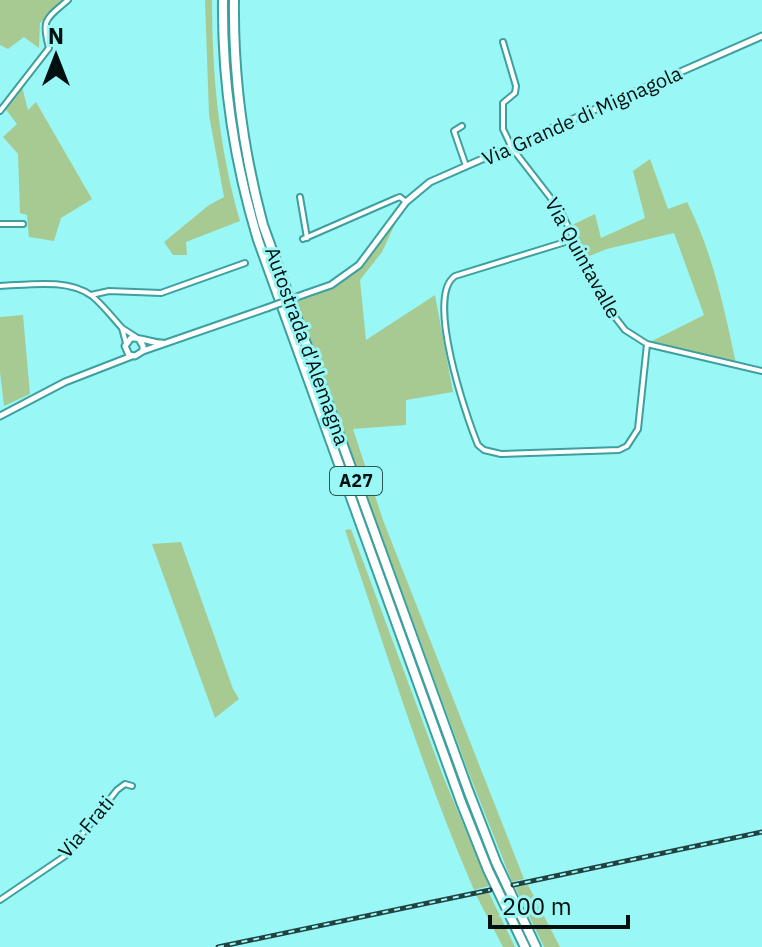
<svg xmlns="http://www.w3.org/2000/svg" width="762" height="947" font-family="'IBM Plex Sans',sans-serif">
	<rect width="100%" height="100%" fill="#99f8f6"/>
	<path fill="#a7ca93" d="M0,0H65L40,23L39,48L24,37L8,49L0,45Z
		M205,0H212C212,76 219,148 240,221L186,242L187,255H173L164,242L209,205L224,197L209,115Z
		M21,83L28,110L36,102L92,199L61,218L54,241L29,237L27,215L20,213L18,154L3,137L17,124L4,107Z
		M650,159L668,209L687,202C713,253 724,308 736,363L652,341L704,315L674,233L607,249L587,257L572,225L595,214L601,238L645,218L633,171Z
		M403,207L382,252L360,280L366,340L435,295L453,392L406,400V425L353,429L383,520L524,879L512,882L468,771L296,302C361,278 365,260 403,207Z
		M23,315L30,394L4,406L0,372V317Z
		M351,529L443,776L489,886L474,890C423,773 386,650 345,530Z
		M181,542L233,689L239,699L215,718L152,544Z
		M528,885L560,947H544L515,887Z
		M489,893L515,947H503L476,895Z"/>
	<g fill="none" stroke-linecap="round" stroke-linejoin="round">
		<g stroke="#3da09f" stroke-width="8">
			<path id="minor" d="M503,42L516,86L515,93L503,103V129L512,148L560,210L608,308L625,330L647,344L762,371
				M0,111L49,48C41,19 46,19 68,0
				M462,126L454,131L466,166
				M300,197L307,238
				M0,224H23
				M303,239L397,198L400,197L406,202
				M575,239L455,276C425,296 466,416 478,445L484,450L501,454L619,450L627,446L638,429L647,344
				M0,286C28,285 68,278 92,296C103,305 112,317 122,328
				M91,295L109,291L161,293L245,263
				M126,343L122,328L136,337
				M0,900L65,856L117,790L125,784L132,786"/>
		</g>
		<g stroke="#3da09f" stroke-width="9">
			<path id="tertiary" d="M305,294L331,285L359,265L406,202L430,182L762,36
				M139,339L143,346V351L135,356L129,355L125,346L131,338C141,337 151,343 162,343
				M143,351L267,308
				M0,416L65,382L132,356"/>
		</g>
		<g stroke="#3da09f" stroke-width="12">
			<path id="motorway" d="M223,0C222,83 234,161 258,240L461,802L488,870L525,947
				M234,0C233,78 243,151 263,225L468,790L496,862L536,947"/>
		</g>
		<use href="#minor" stroke="#fff" stroke-width="4"/>
		<use href="#tertiary" stroke="#fff" stroke-width="5"/>
		<use href="#motorway" stroke="#fff" stroke-width="8"/>
		<g stroke="#214241" stroke-width="5">
			<path id="rail" d="M513,885L762,832
				M218,947L490,890"/>
		</g>
		<use href="#rail" stroke="#99f8f6" stroke-width="2" stroke-dasharray="6" stroke-linecap="butt"/>
		<g stroke="#3da09f" stroke-width="9" stroke-linecap="butt">
			<path id="tertiary-bridge" d="M267,308L305,294"/>
		</g>
		<use href="#tertiary-bridge" stroke="#fff" stroke-width="5"/>
	</g>
	<g text-anchor="middle" stroke-width="6" stroke-linejoin="round" paint-order="stroke">
		<rect fill="#99f8f6" stroke="#2e5655" stroke-width="2" x="330" y="467" width="52" height="28" rx="6"/>
		<g font-size="18" font-weight="bold" fill="#001010">
			<text x="356" y="487">A27</text>
		</g>
		<g font-size="20" fill="#001010" stroke="#99f8f6">
			<text transform="translate(582 116) rotate(-24)" y="7">Via Grande di Mignagola</text>
			<text transform="translate(583 258) rotate(61)" y="7">Via Quintavalle</text>
			<text transform="translate(307 346) rotate(70)" y="7">Autostrada d'Alemagna</text>
			<text transform="translate(86 827) rotate(-50)" y="7">Via Frati</text>
		</g>
	</g>
	<g transform="translate(56 56)" stroke="#99f8f6" stroke-width="6" paint-order="stroke">
	<path d="M0-6L14 30L0 20L-14 30Z" fill="#001010"/>
	<text y="-12" font-size="22" font-weight="bold" text-anchor="middle" fill="#001010">N</text>
	</g>
	<path d="M490 915v12h138v-12" fill="none" stroke="#001010" stroke-width="4"/>
	<text x="502" y="915" font-size="24" fill="#001010" stroke="#99f8f6" stroke-width="6" paint-order="stroke">200 m</text>
</svg>
